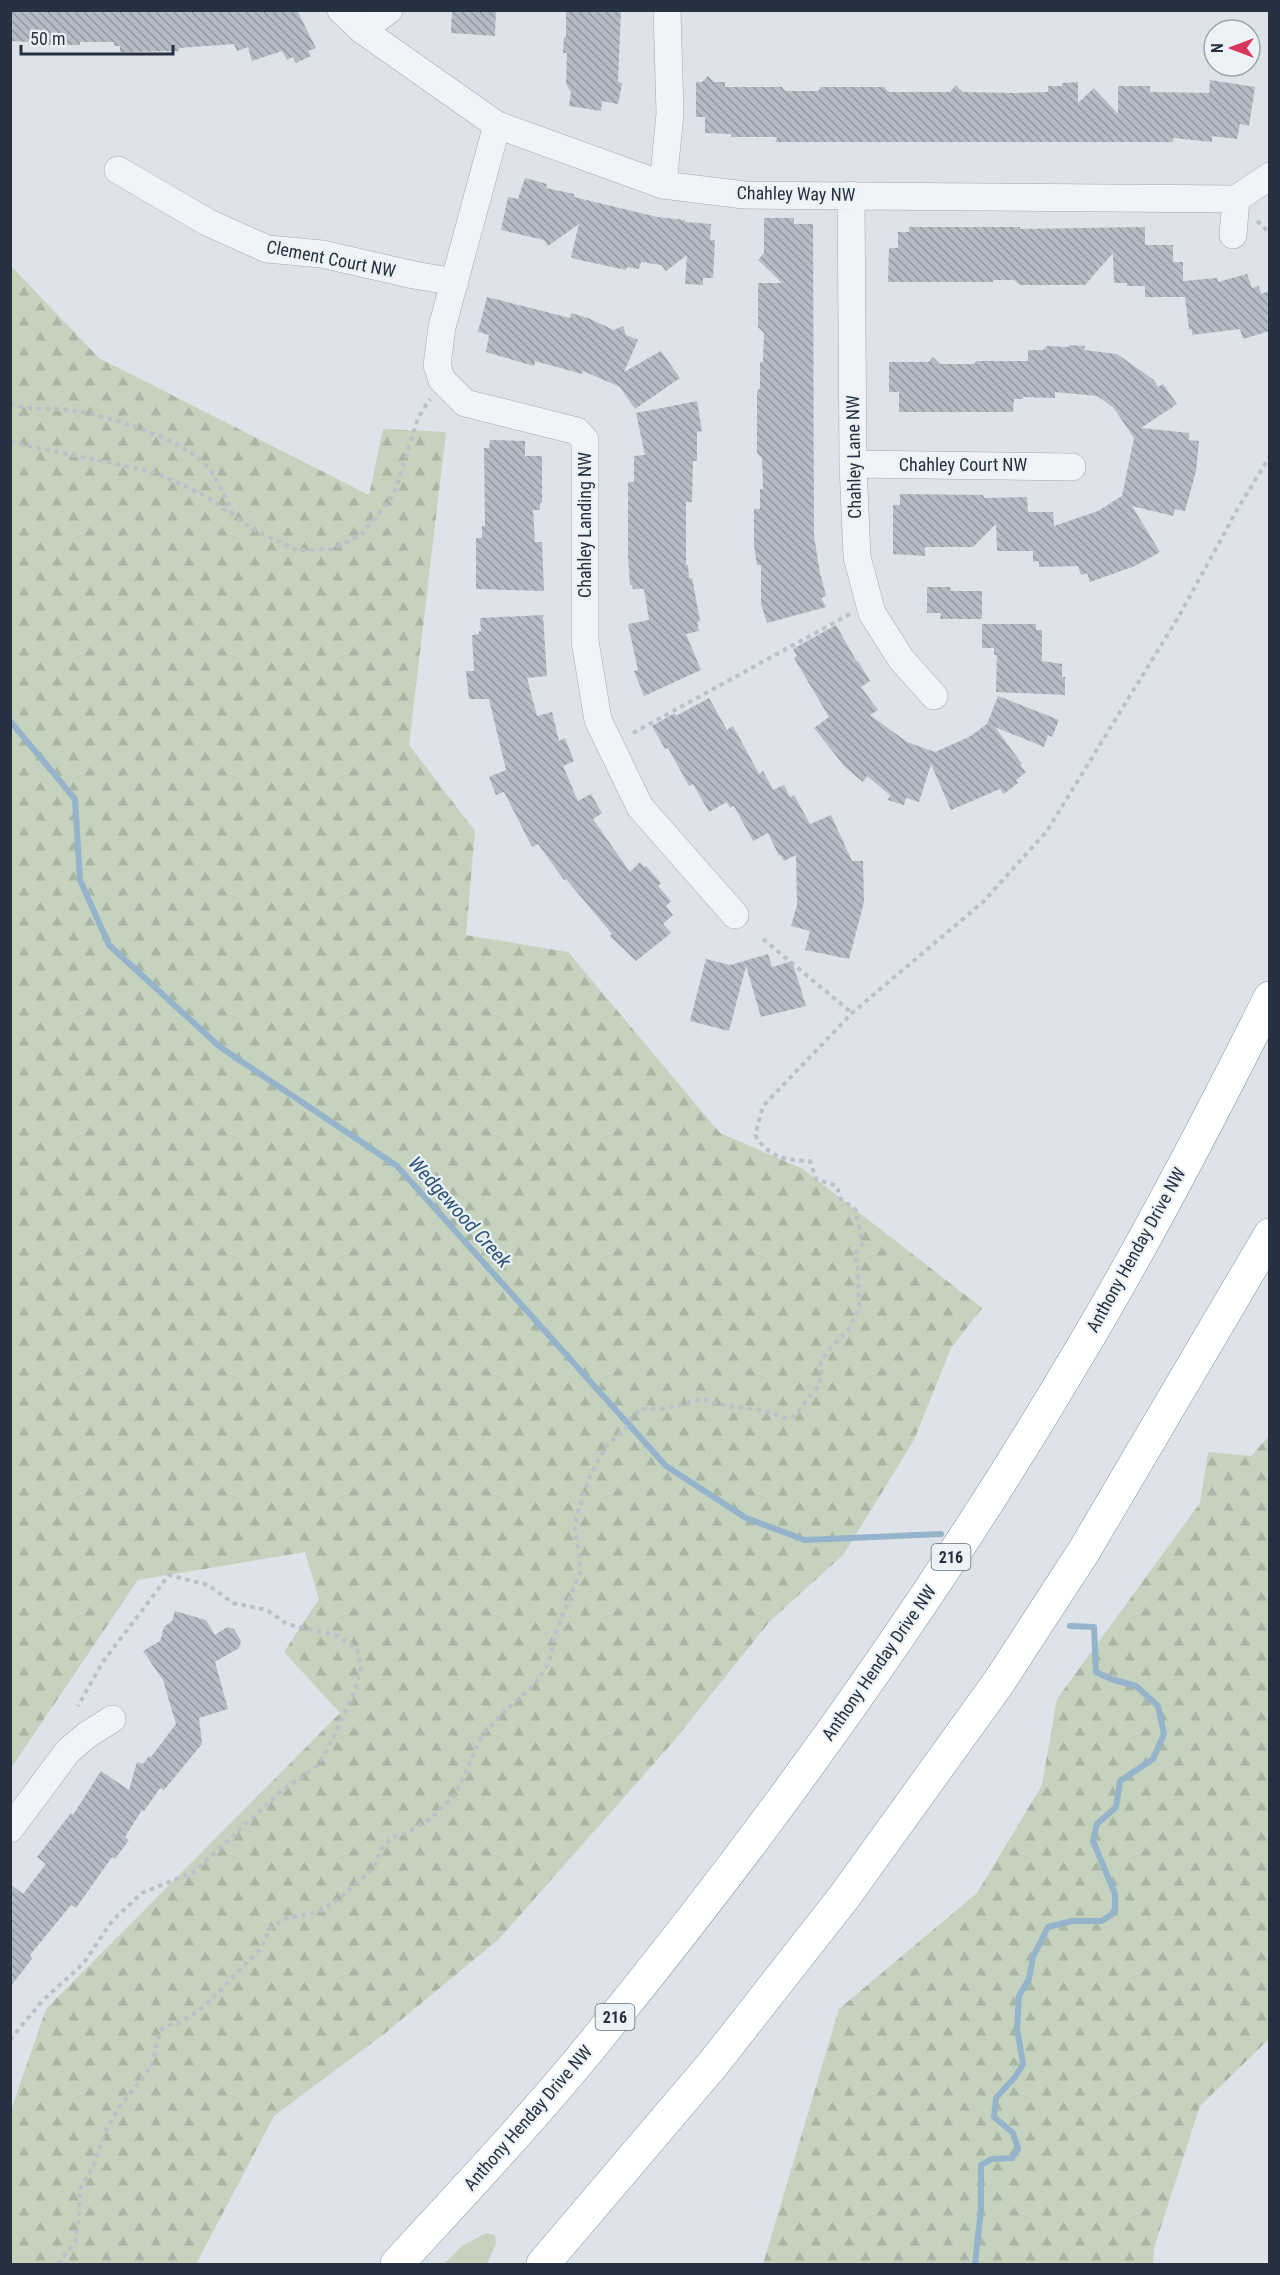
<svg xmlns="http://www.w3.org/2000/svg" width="1280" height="2275" font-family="'Roboto Condensed',sans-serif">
	<defs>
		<pattern id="forest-firs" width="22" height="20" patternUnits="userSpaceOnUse" patternTransform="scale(1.5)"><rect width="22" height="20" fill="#c5d3be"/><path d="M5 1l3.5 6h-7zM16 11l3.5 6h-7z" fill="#a9b6a4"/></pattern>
		<pattern id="building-back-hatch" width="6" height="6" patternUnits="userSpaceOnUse" patternTransform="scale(1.5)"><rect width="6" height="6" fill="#b4bcc6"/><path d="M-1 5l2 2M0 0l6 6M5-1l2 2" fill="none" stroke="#9299a2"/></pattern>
	</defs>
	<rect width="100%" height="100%" fill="#dde3e9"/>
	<path fill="#c5d3be" d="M486,2233L495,2235L496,2244L487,2264H444L462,2246Z"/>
	<path fill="url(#forest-firs)" d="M11,266L99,358L369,495L383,429L446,432L409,745L475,831L466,935L568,952L720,1133L803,1169L982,1308L951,1348L914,1440L844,1554L770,1621L673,1742L498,1940L384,2034L274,2116L196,2264H11V2110L46,2009L340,1713L284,1652L319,1599L305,1552L138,1580L11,1768Z
		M1269,1436V2039L1200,2106L1154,2248L1153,2264H763L839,2009L977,1893L1042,1785L1057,1699L1200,1503L1208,1452L1251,1456Z"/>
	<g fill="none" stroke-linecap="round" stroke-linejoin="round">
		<path stroke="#95b4cc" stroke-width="6" d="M10,721L75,799L80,880L109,945L220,1047L397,1166L666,1466L746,1518L805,1540L941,1534
			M975,2264L981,2209V2165L992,2159L1012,2158L1018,2149L1013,2133L994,2117L996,2098L1015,2077L1023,2064L1017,2028L1019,1996L1029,1979L1033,1957L1048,1927L1072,1921H1102L1115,1912V1894L1093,1841L1097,1824L1116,1807L1120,1781L1153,1759L1164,1734L1158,1706L1136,1686L1111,1679L1096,1672L1094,1627L1070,1626"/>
	</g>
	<path fill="url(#building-back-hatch)" d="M16,10H297L316,48L308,51L311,56L296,63L293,57L287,60L282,51L252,61L248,47L237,51L234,44L179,48V51L120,52V46H114V42H80V45H29V42L10,41V12Z
		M452,10H496L495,36L451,33Z
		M566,10H621L618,82L622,83L618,104L602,101L601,111L569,106L571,92L566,84L567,53H563L564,37H566Z
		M708,76L714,82H725V87H782L785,91H818L821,87H884L889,92H950L956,85L963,92L1014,93L1048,92V86H1062V83L1078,82V103L1094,88L1118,114V86H1150V92L1209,93L1210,80L1255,87L1249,126L1240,124L1237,139L1212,136V142L1173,138V142H776L777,137H731V134L705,133V117H696V82H702Z
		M525,178L547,184L546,188L574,194V197L657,217L685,220V222L711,224L710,240H715L713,278H703V285L685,284L687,255L666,271L661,265L641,262L639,269L627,267L626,270L575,259L571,257L579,224L548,246L544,240L501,230L508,197L518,199Z
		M764,218H794V224H813L814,536L820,573L826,596L821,598L826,607L767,623L761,604V565H757L754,546V509H760V489H763L762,458L757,453V392L760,388V362H763L764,333L758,327V283H782L758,260L764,253Z
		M909,227H1020V229L1145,227V245H1173V262H1183V281L1217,278L1218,282L1247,274L1252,288L1259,286L1261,294L1269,291V331L1243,339L1240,329L1192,335V329L1189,330L1185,297H1145V286H1127V283H1114L1113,253L1085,285H1020L1014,280H993V282H888L889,248H898V232H909Z
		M487,297L570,318L571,313L588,318L614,330L623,326L626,335L638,340L624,372L661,351L680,378L635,409L620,387L583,371L582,374L535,361L534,366L486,352L489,335L478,332Z
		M1069,345L1085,346L1084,350L1117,354L1154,380L1158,387L1163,384L1177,404L1141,428L1189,433V440L1199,441L1196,471L1185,511L1175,509L1173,516L1132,506L1160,552L1135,566L1090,582L1087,573L1081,575L1078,566L1039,567V561L1033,562V551H997L996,524L973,547H925V556L893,554V505H900V494L983,495L984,498L1027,497L1028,512H1053L1054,526L1098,511L1122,496L1134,438L1113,407L1097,396L1055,392V398L1023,397V399H1014L1013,412H899V392H889V362H928L933,357L940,364H974L977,361H1028V350H1043L1047,346L1069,347Z
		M697,401L702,431L697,432V461H693L692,502H686V565H688L689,578H692L700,621L697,622L699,631L686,634L701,670L644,696L634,671L638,670L628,624L649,620L644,589H633L632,585H630L628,555V482H634V456L645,455L636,413Z
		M490,440L525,441V456H542V503H540V510H533L535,542H542L544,591L476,589V538H482V526H485L484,448H489Z
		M927,587H951L950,591H982V619H940L941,613H927Z
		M543,615L547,676L527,678L537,716L552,712L559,741L565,738L574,761L563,766L578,801L591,794L602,813L593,819L630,872L640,862L644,867L646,866L661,883L658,886L671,901L666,906L673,915L663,924L671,933L636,961L610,936L612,934L566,879L564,880L538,844L532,847L504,792L496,795L489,777L506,770L489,699H469L466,671H474L472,635L479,634V631H481L480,618Z
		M982,624H1036V630H1042V661L1062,664V677H1065V695L996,692L997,655H994V648H982Z
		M836,625L857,662L858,661L870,681L861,687L878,710L870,715L907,742L935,752L969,737L987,724L998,696L1059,720L1052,737L1048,735L1044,747L995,727L1022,764L1020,765L1026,772L1016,780L1018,783L1004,794L1000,789L951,810L931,764L919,802L906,798L904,805L888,800L890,795L867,776L863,782L845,767L814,728L829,717L794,658L797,656L793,649Z
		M709,698L727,730L733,726L759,774L763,771L773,790L784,785L790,797L794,795L810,824L831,815L852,861H863L864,902L849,959L805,950L810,931L791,926L797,905L796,855L784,861L781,855L779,856L768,833L753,841L734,806L730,808L727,802L709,812L693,784L689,786L668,748L665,749L652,726L675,713L676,716Z
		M768,954L772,967L792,961L806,1006L761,1017L746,966L729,1031L690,1021L706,959L730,965Z
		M175,1611L206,1620L215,1635L227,1627L234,1629L241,1641L239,1648L215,1662L228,1709L199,1718L202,1744L164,1790L160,1788L144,1811L142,1810L125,1837L129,1840L115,1859L112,1857L76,1908L71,1905L30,1955L32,1959L10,1987V1884L23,1894L46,1864L37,1857L71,1813L73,1815L101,1771L129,1790L137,1762L143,1764L149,1756L151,1757L176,1724L163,1680L143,1651L160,1641L164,1627L172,1621Z"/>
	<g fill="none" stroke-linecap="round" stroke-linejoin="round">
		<g stroke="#a2aab3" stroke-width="28">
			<path id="minor" d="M341,10L362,30L497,125L663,185L744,195L1236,199
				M362,30L389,10
				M497,125L442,327L437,365L442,380L465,403L577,431L585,440V641L598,720L640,807L735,915
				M118,170L207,222L267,249L322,254L414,275L455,282
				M663,185L670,113L667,10
				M851,195L853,464L857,557L872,613L901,659L934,696
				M1236,199L1270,176
				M1233,235L1236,199
				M853,464L1072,467
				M10,1829L68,1751L87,1735L112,1719"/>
		</g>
		<g stroke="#8491a1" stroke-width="34">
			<path id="highway" d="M397,2264C463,2192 531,2120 593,2044C771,1826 936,1596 1079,1353C1148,1238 1210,1118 1270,998
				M543,2264L713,2064L844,1897L999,1682L1084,1551L1270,1235"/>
		</g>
		<path stroke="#bbc1c8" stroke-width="4" stroke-dasharray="4.5 4.5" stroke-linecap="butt" d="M1257,221L1270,233
			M10,404C31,411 54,407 75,411C112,417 175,437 203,462C217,475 225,498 233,515
			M10,442L154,472L202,494L256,531L297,550L333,549L362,534L394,494L418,418L430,399
			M633,733L850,614
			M763,939L852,1013
			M10,2040L42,2001L83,1964L112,1921L142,1893L194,1872L281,1791L317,1766L328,1748L356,1688L361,1668L357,1649L338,1636L287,1624L267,1610L233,1603L208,1585L169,1575L102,1663L78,1706
			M58,2264L75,2242L79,2218L80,2189L94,2164L106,2130L118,2109L152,2065L158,2039L162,2029L169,2025L178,2024L205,2006L262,1947L269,1929L284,1919L319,1912L336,1901L374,1868L380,1851L391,1838L408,1832L430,1819L455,1795L482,1735L512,1704L536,1683L549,1661L555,1634L580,1573L579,1551L575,1534L576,1518L590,1476L606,1446L625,1429L631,1418L641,1409H663L703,1399L720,1405L762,1410L785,1418L793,1417L816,1389L822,1375L820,1365L826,1353L848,1330L859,1309L858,1264L854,1255L862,1244L856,1210L840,1198L837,1186L816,1179L810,1161C785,1160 770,1159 755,1135L763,1106L852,1013L983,902L1047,831L1179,616L1238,508L1270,456"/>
		<use href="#minor" stroke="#f0f3f7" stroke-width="27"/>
		<use href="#highway" stroke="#fff" stroke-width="33"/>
	</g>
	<g text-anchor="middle" stroke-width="4.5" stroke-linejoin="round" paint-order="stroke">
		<g fill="#edf2f6" stroke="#616b77" stroke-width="1.5">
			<rect x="931.5" y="1544" width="39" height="26" rx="4.5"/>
			<rect x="595.5" y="2004" width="39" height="26" rx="4.5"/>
		</g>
		<g font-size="16" font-weight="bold" fill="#253141">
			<text x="951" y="1563">216</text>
			<text x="615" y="2023">216</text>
		</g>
		<g font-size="18" fill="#253141" stroke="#edf2f6">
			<text transform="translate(796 194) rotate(1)" y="6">Chahley Way NW</text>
			<text transform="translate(331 259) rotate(11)" y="6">Clement Court NW</text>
			<text transform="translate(854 457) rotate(-91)" y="6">Chahley Lane NW</text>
			<text x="963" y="471">Chahley Court NW</text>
			<text transform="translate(585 525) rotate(-90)" y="6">Chahley Landing NW</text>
			<text transform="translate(1136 1250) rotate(-61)" y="6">Anthony Henday Drive NW</text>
			<text transform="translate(879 1663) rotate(-55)" y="6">Anthony Henday Drive NW</text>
			<text transform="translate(528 2118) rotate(-49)" y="6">Anthony Henday Drive NW</text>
		</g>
		<g font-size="20" font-style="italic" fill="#2c5478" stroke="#edf2f6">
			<text transform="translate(460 1212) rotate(48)" y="7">Wedgewood Creek</text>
		</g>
	</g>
	<rect width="1280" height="2275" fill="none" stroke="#253141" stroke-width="24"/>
	<g transform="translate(1232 48) rotate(270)"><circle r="28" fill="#edf2f6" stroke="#9da5ae" stroke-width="1.5"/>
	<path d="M0-4.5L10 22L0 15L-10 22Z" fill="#da365c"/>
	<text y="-9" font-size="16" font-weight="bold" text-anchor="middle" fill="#253141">N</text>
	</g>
	<path d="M21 45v9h152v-9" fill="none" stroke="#253141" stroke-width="3"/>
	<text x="30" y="45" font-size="18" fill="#253141" stroke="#edf2f6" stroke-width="4.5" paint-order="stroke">50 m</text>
</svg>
